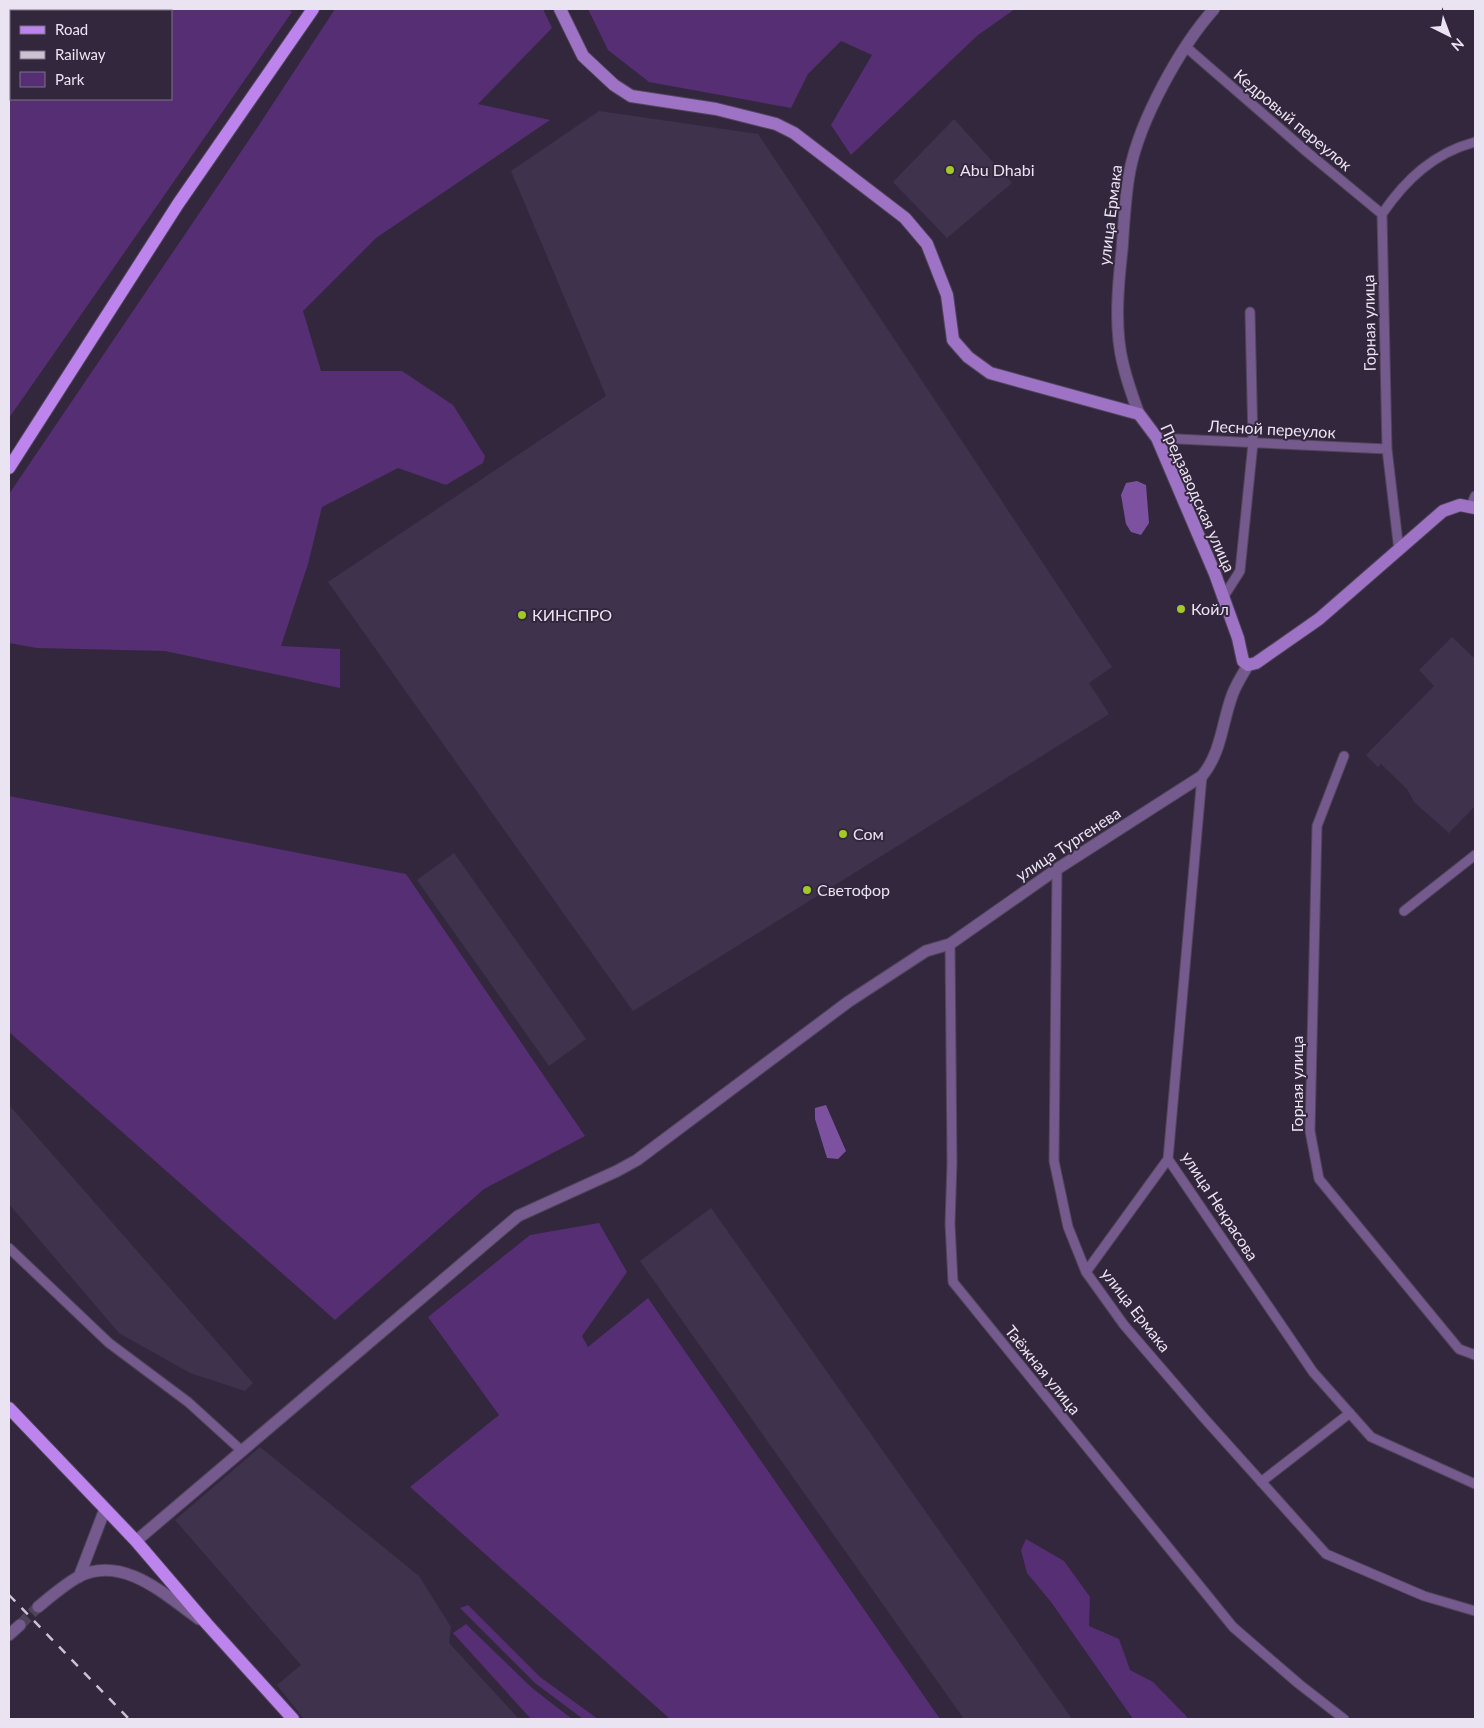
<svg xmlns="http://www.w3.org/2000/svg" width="1484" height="1728" font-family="Lato,sans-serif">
	<rect width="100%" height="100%" fill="#33273d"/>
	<path fill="#3f324c" d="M599,111L758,134L1112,667L1089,683L1109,714L633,1011L328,582L606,396L511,171Z
		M954,119L1012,183L947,238L893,182Z
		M1452,637L1475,659V806L1449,833L1414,802L1407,789L1381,764L1378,767L1366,755L1434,686L1419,670Z
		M454,853L586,1039L549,1066L417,880Z
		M9,1105L253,1383L245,1391L190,1373L119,1333L9,1204Z
		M711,1208L765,1284L1072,1719H964L640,1261Z
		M260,1447L419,1576L451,1627L449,1643L519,1719H304L277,1685L301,1665L175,1520Z"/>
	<path fill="#552e73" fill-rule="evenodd" d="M9,9H288L292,12L9,418ZM171,11V99H11V11Z
		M335,9H543L552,28L478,104L550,120L376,238L303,311L321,371H402L453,405L485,456L483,463L446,485L398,468L322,507L308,564L281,646L340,649V688L165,651L37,648L9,643V494L257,128Z
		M588,9H1015L978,35L851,155L831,125L872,55L841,41L808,74L791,108L649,82L608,50Z
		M9,796L406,874L585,1136L484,1189L335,1320L9,1032Z
		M599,1223L627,1272L582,1336L588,1347L648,1298L940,1719H670L410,1487L499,1415L428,1317L530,1235Z
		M1026,1539L1064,1561L1090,1597L1089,1626L1119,1639L1130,1670L1153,1682L1187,1717V1719H1133L1051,1602L1027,1573L1021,1550Z
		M468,1605L540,1677L598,1719H583L535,1683L460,1608Z
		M466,1624L532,1688L572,1719H531L453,1633Z"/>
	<path fill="#7c519f" d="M1137,481L1146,485L1149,523L1141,535L1131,532L1126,524L1121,495L1126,483Z
		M826,1105L846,1151L838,1159L827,1158L815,1119V1108Z"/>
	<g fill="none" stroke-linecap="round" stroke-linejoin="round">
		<path stroke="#4e4358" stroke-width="11" stroke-dasharray="11 5.5" stroke-linecap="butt" d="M20,1625L38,1607"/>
		<g stroke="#50455a" stroke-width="11">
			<path id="minor" d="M1186,47L1307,152L1382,214
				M1157,438L1387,449
				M1471,506L1475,496
				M1399,551L1387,449L1382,214C1406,179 1434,153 1475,142
				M1224,596L1240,571L1253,443L1250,312
				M1344,756L1317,826L1310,1131L1319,1179L1459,1349L1475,1355
				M1202,776L1168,1159L1313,1372L1371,1437L1475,1484
				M1057,869L1054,1161L1068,1227L1086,1272L1124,1325L1204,1418L1326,1554L1424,1596L1475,1611
				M1404,911L1475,855
				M950,944L952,1163L950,1224L953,1282L1233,1627L1299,1684L1344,1719
				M9,1248L109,1343L188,1402L242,1451
				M1086,1272L1168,1159
				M1261,1482L1350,1413"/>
		</g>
		<g stroke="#50455a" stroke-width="13">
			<path id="tertiary" d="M1139,414C1133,398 1127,381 1123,364C1114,329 1118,285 1122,250C1124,223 1125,196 1130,170C1140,120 1180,47 1214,9
				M136,1541L518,1216L617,1171L637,1160L848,1002L926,951L950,944L1057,869L1202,776C1222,752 1222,721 1233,693C1237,683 1243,674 1248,665
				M79,1577L105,1509
				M38,1607C50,1597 64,1585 78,1577C123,1554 165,1595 199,1619
				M9,1635L20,1625"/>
		</g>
		<g stroke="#50455a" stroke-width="14">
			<path id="secondary" d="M560,9L583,56L614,85L631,96L716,109L776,124L794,133L905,218L927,244L947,295L953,340L968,357L990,373L1139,414L1157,438L1215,574L1238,638L1243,661L1248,665L1256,663L1319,619L1443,511L1460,505L1475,508"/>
		</g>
		<g stroke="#50455a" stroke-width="14">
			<path id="primary" d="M9,468L178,204L313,9
				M9,1408L136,1541L207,1624L293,1719"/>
		</g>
		<use href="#minor" stroke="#755a8d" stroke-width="9"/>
		<use href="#tertiary" stroke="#755a8d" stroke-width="11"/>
		<use href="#secondary" stroke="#9e72c4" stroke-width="12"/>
		<use href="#primary" stroke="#bd84ee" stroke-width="12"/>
		<path stroke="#cac2d2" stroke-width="2.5" stroke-dasharray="9 9" stroke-linecap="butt" d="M9,1595L129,1719"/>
	</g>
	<g fill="#a2c928" stroke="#33273d" stroke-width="2">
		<circle cx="950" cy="170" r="5"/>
		<circle cx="1181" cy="609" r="5"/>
		<circle cx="522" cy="615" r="5"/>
		<circle cx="843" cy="834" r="5"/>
		<circle cx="807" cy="890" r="5"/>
	</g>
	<g text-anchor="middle" stroke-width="4" stroke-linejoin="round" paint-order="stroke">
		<g font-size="16" fill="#eae3f1" stroke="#33273d">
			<text transform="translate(1293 120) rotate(40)" y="6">Кедровый переулок</text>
			<text transform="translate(1110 215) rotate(-83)" y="6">улица Ермака</text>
			<text transform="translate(1369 323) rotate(-91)" y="6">Горная улица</text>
			<text transform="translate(1272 429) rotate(3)" y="6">Лесной переулок</text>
			<text transform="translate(1198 498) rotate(66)" y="6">Предзаводская улица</text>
			<text transform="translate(1068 844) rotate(-33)" y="6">улица Тургенева</text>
			<text transform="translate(1297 1084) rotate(-90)" y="6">Горная улица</text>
			<text transform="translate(1220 1206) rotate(57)" y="6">улица Некрасова</text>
			<text transform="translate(1136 1310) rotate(52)" y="6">улица Ермака</text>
			<text transform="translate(1043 1370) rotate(51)" y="6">Таёжная улица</text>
		</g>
		<g font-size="16" fill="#eae3f1" stroke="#33273d" text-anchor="start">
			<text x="960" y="176">Abu Dhabi</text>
			<text x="1191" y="615">Койл</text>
			<text x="532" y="621">КИНСПРО</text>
			<text x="853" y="840">Сом</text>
			<text x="817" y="896">Светофор</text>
		</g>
	</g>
	<rect width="1484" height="1728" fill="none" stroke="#eae3f1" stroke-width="20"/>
	<rect x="10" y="10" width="162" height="90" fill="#33273d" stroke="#7c7285"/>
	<rect x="20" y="26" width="25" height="8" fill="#bd84ee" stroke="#7c7285"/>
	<text x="55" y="35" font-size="15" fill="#eae3f1">Road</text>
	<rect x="20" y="51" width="25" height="8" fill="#cac2d2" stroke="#7c7285"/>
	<text x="55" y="60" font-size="15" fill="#eae3f1">Railway</text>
	<rect x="20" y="72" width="25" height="15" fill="#552e73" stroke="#7c7285"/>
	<text x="55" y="85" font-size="15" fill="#eae3f1">Park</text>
	<g transform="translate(1449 35) rotate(138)" stroke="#33273d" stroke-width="4" paint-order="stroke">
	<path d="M0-4L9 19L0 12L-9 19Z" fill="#eae3f1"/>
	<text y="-8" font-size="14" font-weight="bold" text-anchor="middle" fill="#eae3f1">N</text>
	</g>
</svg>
